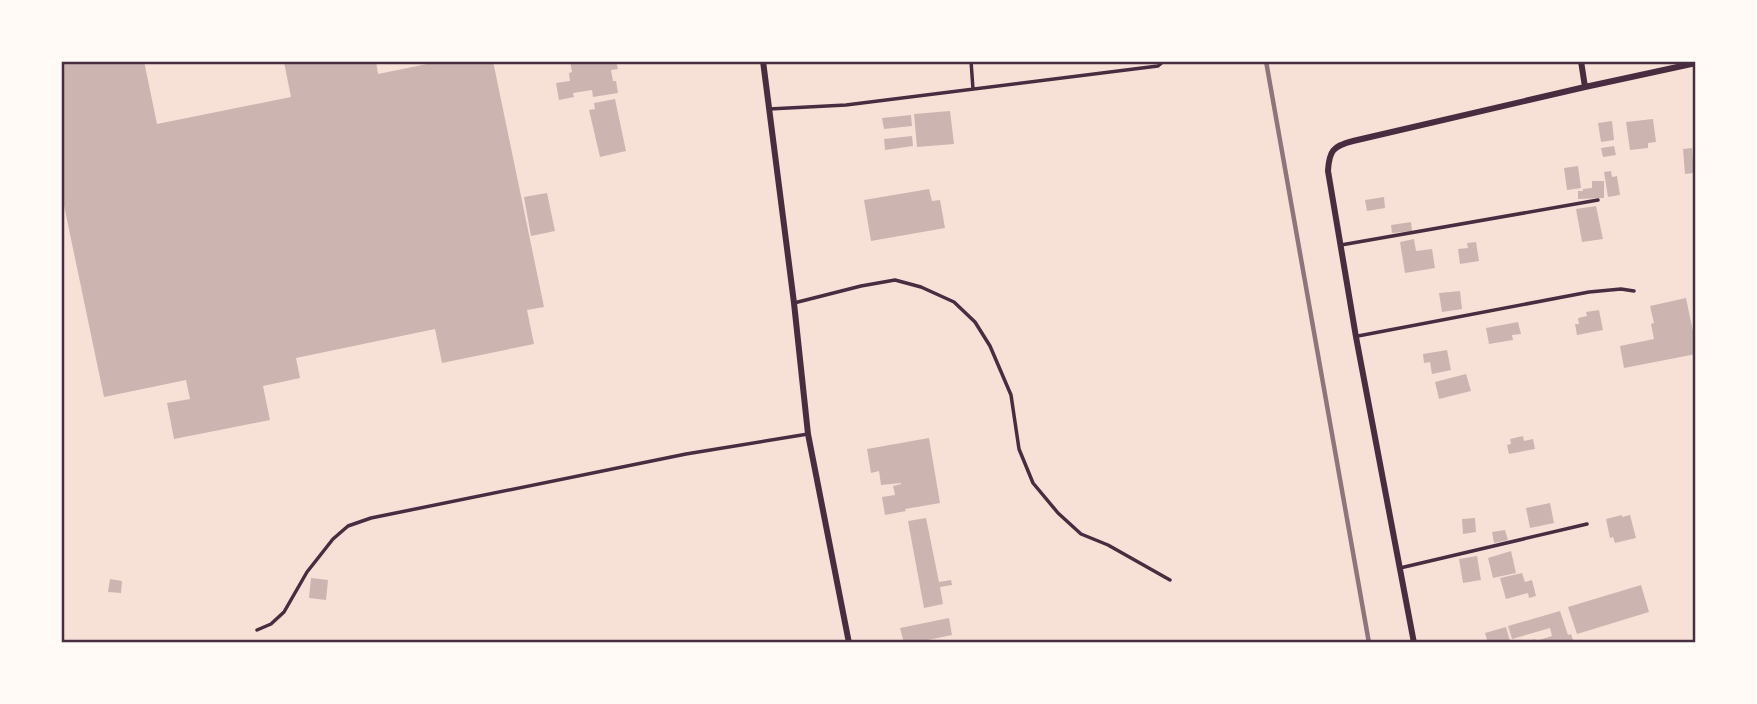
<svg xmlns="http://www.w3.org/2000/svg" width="1757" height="704" font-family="Commissioner,sans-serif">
	<rect width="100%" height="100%" fill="#f7e1d7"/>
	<path fill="#ccb4b1" d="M61,61H144L157,124L291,97L284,62L289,61H376L378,74L442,61H493L544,307L527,310L534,344L442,363L435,329L296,358L300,378L263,386L270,420L174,439L167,403L190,399L186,380L104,397L61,191Z
		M570,61H616L618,69L611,70L613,81H616L618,93L593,97L592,90L573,93L574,97L559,100L556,83L570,81L569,73L572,72Z
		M615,99L626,151L600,157L589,110L595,109L594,103Z
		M950,111L954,144L917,147L914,114Z
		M911,115L912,126L884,129L882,118Z
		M1653,119L1656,142L1648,143V148L1630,150L1626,122Z
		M1612,121L1614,140L1601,142L1598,123Z
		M912,136L913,146L885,150L884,139Z
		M1614,146L1616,155L1603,157L1601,148Z
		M1692,148L1694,173L1685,174L1683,149Z
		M1578,166L1581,188L1567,190L1564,168Z
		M1611,171L1612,177L1617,176L1620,195L1608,197L1604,172Z
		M1592,181H1604V198L1578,199V191H1583V189L1592,188Z
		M929,189L932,201L940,200L945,228L871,241L864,200Z
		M547,193L555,231L531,236L524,197Z
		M1384,197L1385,208L1367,211L1365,200Z
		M1596,206L1603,239L1582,242L1576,209Z
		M1411,222L1412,231L1392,233L1391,225Z
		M1414,239L1416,251L1432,249L1435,268L1405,273L1400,242Z
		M1476,242L1479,261L1460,264L1458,249L1468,248L1467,243Z
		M1460,291L1462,309L1442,312L1439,293Z
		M1686,298L1696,346V354L1624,368L1620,346L1654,339L1651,324L1654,323L1650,306Z
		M1599,310L1603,330L1577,335L1575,324H1579L1578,318L1587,316L1586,312Z
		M1518,322L1521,334L1512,335L1513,340L1489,344L1486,328Z
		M1447,350L1451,370L1432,374L1430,362L1424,363L1423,354Z
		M1466,374L1471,391L1439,399L1435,382Z
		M1523,436L1524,441L1533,439L1535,449L1509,454L1507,445L1511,444L1510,439Z
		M929,438L940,503L905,509L906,511L885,515L882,497L895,495L893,486L901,484V483L881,485L879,471L871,473L867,449Z
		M1550,503L1554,523L1530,528L1526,508Z
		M1622,515V517L1630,515L1636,538L1615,543L1613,537L1610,538L1606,519Z
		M926,518L939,582L951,580L952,585L940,587L943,604L924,608L908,521Z
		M1475,518L1476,532L1463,534L1462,519Z
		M1505,530L1508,540L1494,543L1492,532Z
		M1511,551L1516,573L1493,578L1488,558Z
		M1477,556L1481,580L1463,583L1459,559Z
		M1522,573L1525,582L1532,580L1536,596L1529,598L1528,593L1506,599L1500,578Z
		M311,578L328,580L326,600L309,598Z
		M110,579L122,581L121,593L108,592Z
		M1641,585L1649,612L1577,634L1568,607Z
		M1560,611L1568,635L1571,634L1574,643H1524L1535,639L1536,641L1552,636L1550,628L1512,639L1508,626Z
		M949,618L952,635L913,643H904L900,628Z
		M1506,627L1510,641L1504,643H1488L1485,633Z"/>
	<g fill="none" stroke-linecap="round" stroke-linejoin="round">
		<path stroke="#4a2c40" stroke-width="3.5" d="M971,61L973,89
			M769,109L846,105L1158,66L1164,61
			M1341,245L1598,200
			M794,303L861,286L895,280L921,287L954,302L975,322L990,346L1011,395L1019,449L1033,483L1058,513L1081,534L1108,545L1170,580
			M1358,336L1589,292L1621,289L1634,291
			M1400,568L1587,524
			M257,630L271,624L284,612L307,572L333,539L348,526L371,518L686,454L808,434"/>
		<path stroke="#4a2c40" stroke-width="6" d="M763,61L794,303L808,434L849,643
			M1581,61L1585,87
			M1414,643L1356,337L1328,171C1329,151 1333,146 1353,141L1585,87L1696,63"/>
		<path stroke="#8f747c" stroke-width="4.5" d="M1266,61L1369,643"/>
	</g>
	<rect width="1757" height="704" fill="none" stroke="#fffaf5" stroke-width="126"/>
	<rect x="63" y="63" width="1631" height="578" fill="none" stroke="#4a2c40" stroke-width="2.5"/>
</svg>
